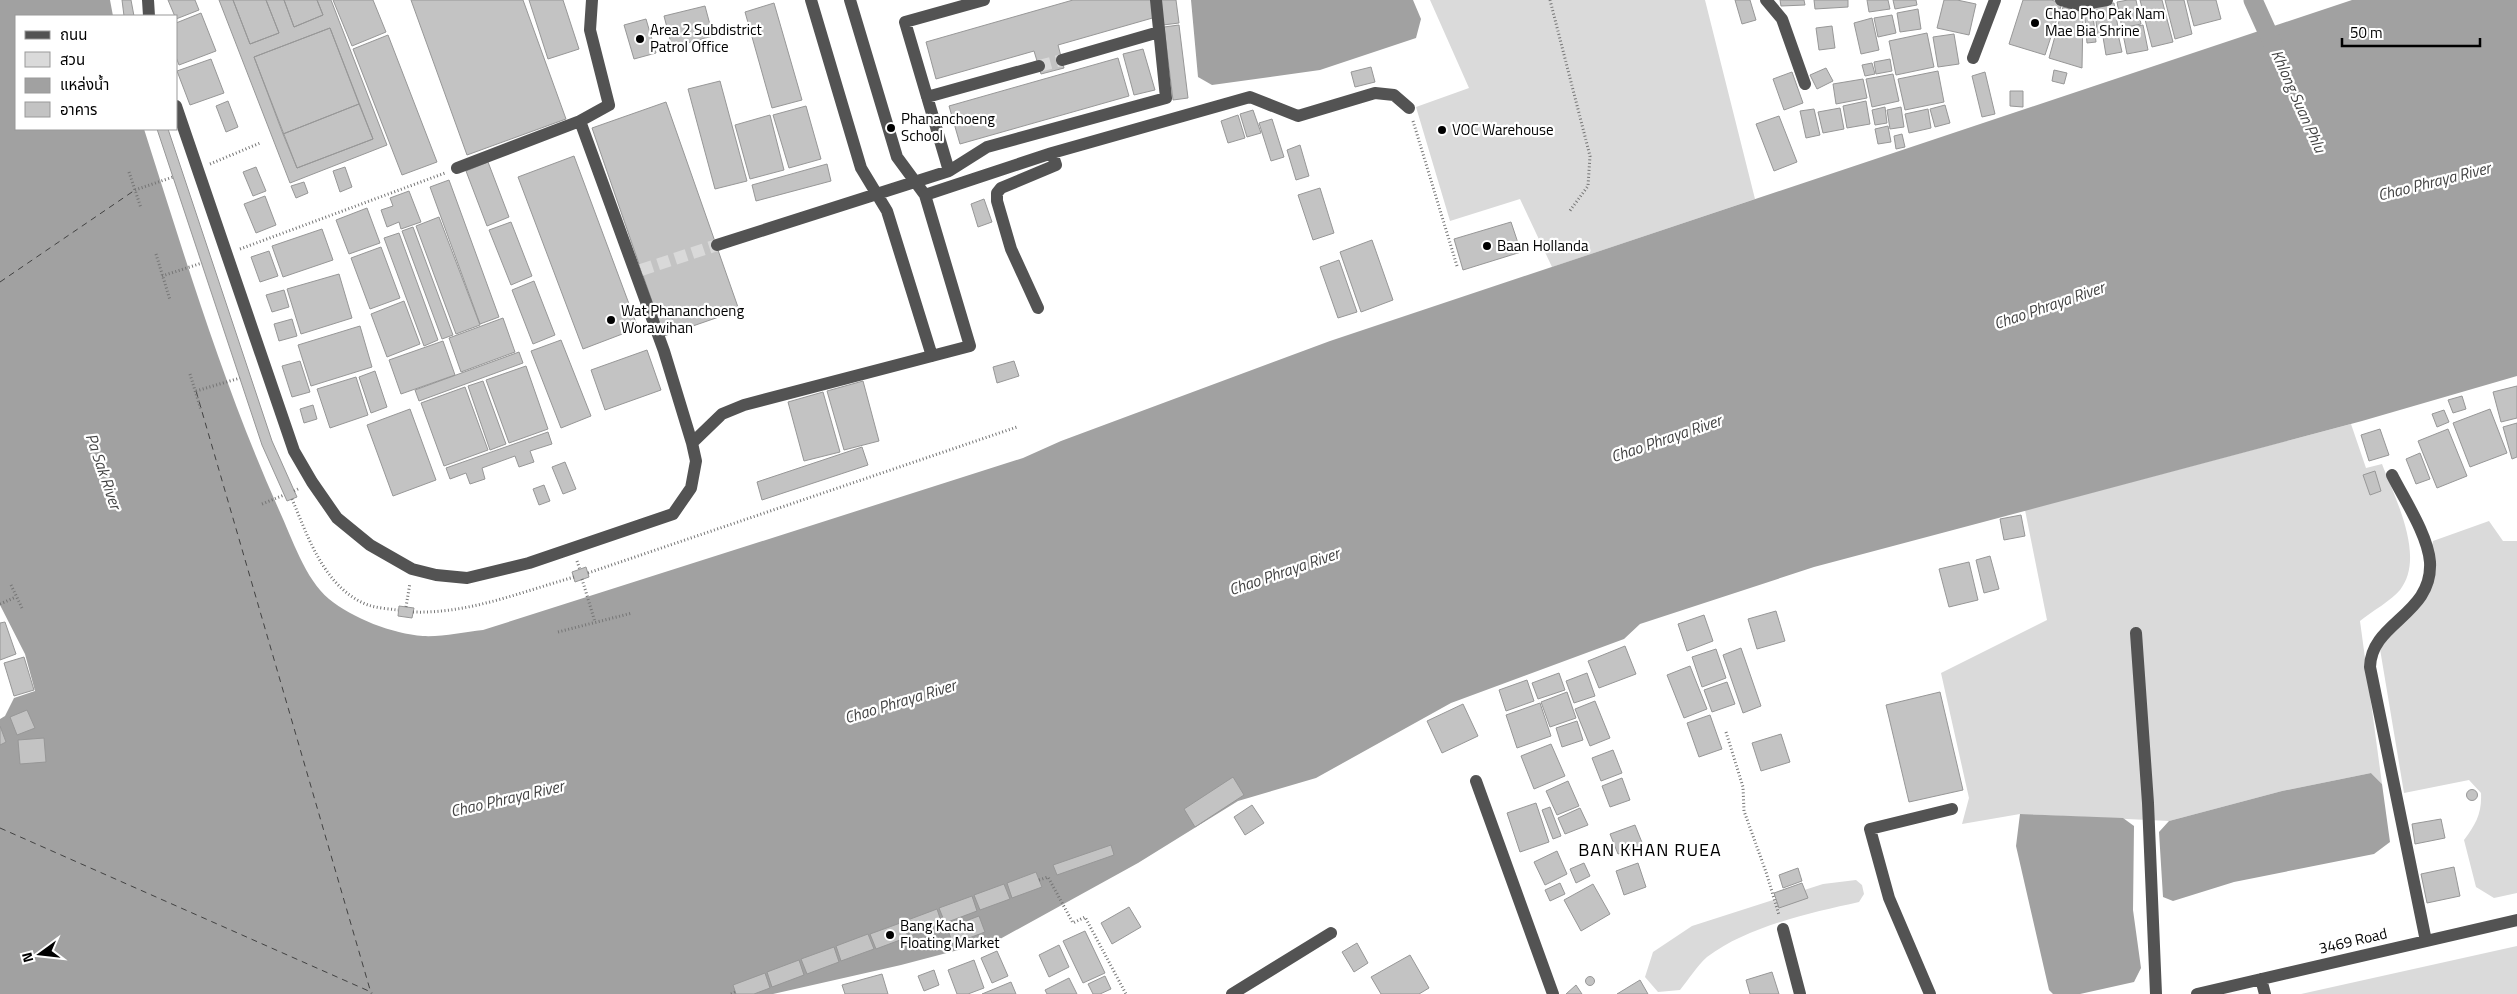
<svg xmlns="http://www.w3.org/2000/svg" width="2517" height="994" font-family="'Titillium Web','Noto Sans Thai',sans-serif">
	<rect width="100%" height="100%" fill="#fff"/>
	<path fill="#dadada" d="M1430,0H1705L1755,199L1552,267L1520,199L1450,221L1416,107L1469,88Z
		M2351,424L2366,468L2382,464C2395,498 2426,557 2400,590C2392,600 2371,612 2360,621L2382,784L2371,773L2282,791L2169,821L2020,814L1962,824L1969,798L1941,673L2047,620L2025,510Z
		M2489,521L2503,541H2517V893L2494,898L2476,887L2464,840C2476,824 2482,813 2481,793L2469,780L2404,793L2379,643L2424,590L2433,541Z
		M1856,880L1862,885L1864,894L1859,902C1810,913 1748,926 1707,957C1697,966 1688,980 1680,990L1658,992L1645,977L1653,952L1692,926L1823,884Z
		M2517,946V994H2301Z"/>
	<path fill="#a1a1a1" d="M0,0H110L113,16H16V129H144C185,258 224,387 279,510C292,538 305,579 329,599C352,618 393,634 423,636C442,637 464,632 483,630L1023,458L1061,441L1330,341L2352,0H2517V376L2362,421L1814,567L1640,624L1624,639L1451,703L1316,778L1238,801L1138,863L1000,939L901,965L773,994H0V719L5,716L14,698L35,691L25,654L0,605Z
		M1191,0H1413L1421,19L1416,38L1320,70L1212,85L1198,77Z
		M2371,773L2382,784L2390,842L2374,854L2234,882L2173,901L2163,897L2159,832L2169,821L2282,791Z
		M2020,814L2123,818L2134,826L2133,910L2141,968L2134,982L2080,994H2053L2049,990L2016,846Z"/>
	<g fill="none" stroke-linecap="round" stroke-linejoin="round">
		<path stroke="#a1a1a1" stroke-width="19" d="M2253,0L2276,51"/>
		<path stroke="#424242" stroke-width="1" stroke-dasharray="6 5" stroke-linecap="butt" d="M0,282L135,190
			M196,391L371,993
			M0,828L371,992"/>
	</g>
	<path fill="#c3c3c3" stroke="#979797" fill-rule="evenodd" d="M122,0H131L134,16H124Z
		M168,0H195L199,10L176,19Z
		M219,0H233L250,44L279,33L266,0H284L294,27L323,15L317,0H331L387,145L290,183ZM330,28L373,139L297,168L254,57Z
		M233,0H266L279,33L250,44Z
		M284,0H317L323,15L294,27Z
		M333,0H373L386,32L352,46Z
		M411,0H523L566,119L467,155Z
		M529,0H563L579,49L548,59Z
		M1073,0H1151L1156,17L1058,45L1064,68L1041,74L1034,51L936,79L926,42Z
		M1160,0H1176L1179,23L1163,25Z
		M1735,0H1750L1756,20L1742,24Z
		M1780,0H1804L1805,5L1781,6Z
		M1814,0H1848V7L1815,9Z
		M1867,0H1888L1890,9L1869,12Z
		M1893,0H1916L1917,5L1895,9Z
		M1944,0H1957L1976,4L1969,35L1937,28Z
		M2023,0H2051L2062,3L2045,55L2009,44Z
		M2128,0H2136L2141,24L2122,28L2117,2Z
		M2140,0H2162L2173,42L2152,47Z
		M2165,0H2184L2192,34L2175,39Z
		M2187,0H2216L2221,19L2194,26Z
		M774,3L802,100L772,108L745,12Z
		M2114,3L2119,34L2098,37L2094,6Z
		M705,6L713,36L672,47L664,16Z
		M2092,6L2096,42L2087,43L2084,7Z
		M2063,7L2083,12L2082,68L2049,58Z
		M1918,9L1921,29L1900,32L1897,13Z
		M201,13L216,51L179,65L176,57V23Z
		M1892,15L1896,33L1878,37L1874,18Z
		M1872,18L1879,50L1861,54L1854,23Z
		M646,19L656,53L634,59L624,25Z
		M1179,25L1188,98L1173,100L1164,27Z
		M2143,25L2148,50L2127,54L2122,29Z
		M1832,26L1835,48L1819,50L1816,28Z
		M330,28L359,104L283,134L254,57Z
		M1927,33L1934,67L1896,75L1889,41Z
		M1954,34L1959,64L1938,67L1933,37Z
		M2118,34L2122,52L2106,55L2103,37Z
		M388,35L437,162L402,175L353,49Z
		M1143,49L1155,90L1134,95L1123,54Z
		M1118,58L1129,96L960,144L949,106Z
		M211,59L224,93L190,105L177,71Z
		M1890,59L1892,71L1876,74L1874,62Z
		M1872,63L1875,74L1865,76L1862,65Z
		M1371,67L1375,82L1355,87L1351,72Z
		M1826,68L1833,81L1817,89L1810,75Z
		M2054,70L2067,73L2064,84L2052,81Z
		M1938,71L1944,102L1905,110L1898,79Z
		M1792,72L1803,103L1784,110L1773,79Z
		M1985,72L1995,114L1982,117L1972,76Z
		M1893,74L1899,101L1872,107L1866,79Z
		M1863,79L1867,98L1836,104L1833,84Z
		M720,81L747,181L715,189L688,89Z
		M2010,91H2023V107L2010,106Z
		M228,101L238,127L226,132L216,106Z
		M1866,101L1870,124L1847,128L1843,106Z
		M666,102L739,310L664,336L592,128Z
		M359,104L373,139L297,168L283,134Z
		M1945,105L1950,123L1935,127L1930,109Z
		M806,106L821,159L789,168L773,115Z
		M1885,107L1887,123L1875,125L1872,110Z
		M1901,107L1904,127L1890,129L1887,110Z
		M1840,108L1844,129L1823,133L1818,112Z
		M1814,109L1820,135L1806,138L1800,111Z
		M1928,109L1931,128L1909,133L1905,114Z
		M1253,110L1261,133L1247,137L1240,114Z
		M770,115L784,170L750,179L735,125Z
		M1238,115L1245,138L1228,143L1221,121Z
		M1779,116L1797,162L1774,171L1756,124Z
		M1272,119L1284,157L1271,161L1259,123Z
		M1888,126L1891,142L1878,144L1875,129Z
		M157,129H168L272,441L297,497L287,501L262,445Z
		M1902,134L1905,147L1896,149L1894,136Z
		M1300,145L1309,176L1296,180L1287,150Z
		M574,156L638,328L583,349L518,177Z
		M488,162L509,217L487,226L466,171Z
		M827,164L831,181L756,201L752,185Z
		M256,167L266,191L253,196L243,172Z
		M345,167L352,187L340,192L333,171Z
		M449,180L499,317L480,324L430,187Z
		M304,182L308,193L296,198L291,186Z
		M1320,188L1334,233L1313,240L1298,195Z
		M409,191L421,222L401,229L399,222L387,227L381,210L393,206L390,198Z
		M265,196L276,225L256,233L244,204Z
		M984,199L992,222L978,227L971,204Z
		M367,208L380,243L349,254L336,220Z
		M439,217L480,325L456,334L416,226Z
		M511,222L532,276L511,285L489,230Z
		M1511,222L1521,252L1463,270L1454,239Z
		M413,227L453,335L442,339L402,231Z
		M322,229L333,260L283,277L272,246Z
		M399,233L438,340L424,346L384,238Z
		M1372,240L1393,300L1361,312L1340,252Z
		M381,247L400,298L370,309L351,258Z
		M269,251L278,276L260,282L251,257Z
		M1339,260L1357,312L1338,318L1320,267Z
		M339,274L352,318L301,334L287,289Z
		M534,281L555,335L533,344L512,290Z
		M284,290L289,307L272,312L266,295Z
		M404,301L420,344L387,357L371,314Z
		M503,318L515,352L461,372L449,338Z
		M292,319L297,336L279,341L274,324Z
		M360,326L372,367L311,386L298,345Z
		M561,340L591,416L561,428L531,351Z
		M443,341L455,375L401,394L389,360Z
		M647,350L661,390L605,410L591,370Z
		M519,352L523,363L419,401L415,390Z
		M300,361L310,392L292,397L282,366Z
		M1014,361L1019,376L997,383L993,367Z
		M526,366L548,429L509,443L486,380Z
		M375,371L387,407L371,413L359,377Z
		M356,377L368,415L330,428L317,389Z
		M483,381L506,444L490,450L468,386Z
		M863,381L879,441L844,450L827,391Z
		M2517,386V418L2501,422L2493,392Z
		M465,387L488,450L444,466L421,403Z
		M823,392L840,452L804,461L788,402Z
		M2462,396L2466,409L2453,413L2448,400Z
		M313,405L317,419L304,423L300,409Z
		M410,409L436,480L393,496L367,425Z
		M2490,409L2507,453L2470,467L2453,423Z
		M2444,410L2449,422L2437,427L2432,414Z
		M2517,423V457L2512,459L2503,427Z
		M2380,429L2389,455L2369,461L2361,435Z
		M2448,429L2467,476L2437,488L2418,441Z
		M548,432L552,444L530,451L534,462L519,467L515,456L482,468L485,479L470,484L466,473L450,479L446,468Z
		M862,447L868,465L762,500L757,482Z
		M2420,453L2430,479L2416,484L2406,459Z
		M565,462L576,489L563,494L552,467Z
		M2375,471L2381,491L2370,495L2363,475Z
		M544,485L550,501L539,505L533,489Z
		M2021,515L2025,536L2004,540L2000,519Z
		M1990,556L1999,589L1984,593L1976,560Z
		M1969,562L1978,600L1949,607L1939,569Z
		M586,567L589,577L575,582L572,572Z
		M399,606L414,608L412,618L398,616Z
		M1776,611L1785,641L1757,649L1748,619Z
		M1704,615L1713,641L1687,651L1678,624Z
		M5,622L16,654L0,660V623Z
		M1625,646L1636,674L1599,688L1588,661Z
		M1741,648L1761,706L1743,713L1723,655Z
		M1716,649L1726,678L1702,687L1692,657Z
		M24,657L34,690L14,696L4,663Z
		M1690,666L1707,709L1684,718L1667,675Z
		M1559,673L1565,690L1538,699L1532,683Z
		M1587,673L1595,696L1574,703L1566,681Z
		M1527,680L1534,701L1506,711L1499,690Z
		M1727,682L1735,704L1712,712L1704,690Z
		M1567,692L1576,718L1550,727L1541,702Z
		M1940,692L1963,790L1909,802L1886,705Z
		M1595,701L1610,738L1590,746L1575,709Z
		M1540,703L1551,736L1517,748L1506,715Z
		M1463,704L1478,736L1442,753L1427,721Z
		M27,710L35,728L17,735L10,717Z
		M1710,715L1722,749L1699,757L1687,723Z
		M1577,721L1583,740L1562,747L1556,728Z
		M0,726L6,742L0,745Z
		M1781,734L1790,762L1761,771L1752,743Z
		M44,738L46,762L20,764L18,740Z
		M1551,744L1565,776L1534,789L1521,756Z
		M1613,750L1622,773L1601,781L1592,758Z
		M1233,777L1244,795L1195,827L1184,809Z
		M1622,778L1630,800L1610,807L1602,786Z
		M1568,781L1579,806L1557,815L1546,791Z
		M2466.5 795a5.5 5.5 0 1 1 11 0a5.5 5.5 0 1 1-11 0Z
		M1536,803L1549,842L1520,852L1507,813Z
		M1252,805L1264,823L1245,835L1234,817Z
		M1550,807L1561,836L1553,839L1542,810Z
		M1580,808L1588,825L1565,834L1558,818Z
		M2441,819L2445,838L2415,844L2412,824Z
		M1635,825L1643,845L1618,854L1610,834Z
		M1111,845L1114,855L1057,875L1053,865Z
		M1557,851L1567,874L1545,885L1534,862Z
		M1584,863L1590,876L1576,883L1570,869Z
		M1638,863L1646,887L1624,895L1616,871Z
		M2454,867L2460,896L2427,903L2421,874Z
		M1798,868L1802,881L1783,888L1779,875Z
		M1036,872L1042,887L1012,898L1007,883Z
		M1560,883L1565,894L1550,901L1545,890Z
		M1802,883L1808,898L1779,908L1774,893Z
		M1004,884L1010,899L980,910L974,895Z
		M1593,884L1610,914L1581,931L1564,900Z
		M972,896L977,911L945,923L939,908Z
		M1129,907L1141,927L1112,944L1101,923Z
		M937,909L942,924L910,936L905,921Z
		M979,916L985,932L953,944L947,928Z
		M903,922L908,937L876,949L870,934Z
		M1085,931L1105,973L1083,983L1063,941Z
		M868,934L874,949L841,961L836,946Z
		M1357,943L1368,963L1354,972L1342,952Z
		M1059,945L1069,967L1049,977L1039,955Z
		M834,947L839,962L807,974L801,959Z
		M997,951L1008,976L992,983L981,958Z
		M1410,955L1429,988L1419,994H1381L1371,977Z
		M799,960L804,975L772,987L767,972Z
		M974,960L984,988L968,994H957L948,970Z
		M934,970L939,985L924,991L918,976Z
		M1772,972L1779,994H1750L1746,980Z
		M765,973L770,988L754,994H736L733,985Z
		M882,974L888,994H845L842,985Z
		M1105,976L1111,989L1100,994H1093L1088,984Z
		M1585.5 981a4.5 4.5 0 1 1 9 0a4.5 4.5 0 1 1-9 0Z
		M1069,978L1077,994H1047L1045,990Z
		M1640,980L1648,994H1617Z
		M1011,982L1016,994H982Z
		M1576,985L1582,994H1566Z"/>
	<g fill="none" stroke-linecap="round" stroke-linejoin="round">
		<path stroke="#d9d9d9" stroke-width="12" stroke-dasharray="12 6" stroke-linecap="butt" d="M1039,66L1062,60
			M641,270L717,245"/>
		<path stroke="#757575" stroke-width="3" stroke-dasharray="1 2.5" stroke-linecap="butt" d="M1550,0L1590,156L1588,186L1569,212
			M1413,121L1457,266
			M210,164L260,143
			M129,172L141,208
			M135,190L173,177
			M240,249L445,173
			M156,254L170,300
			M162,276L202,263
			M190,374L201,410
			M196,391L240,378
			M294,491L300,488
			M292,499C308,537 325,589 368,605C377,608 389,609 398,610
			M262,504L284,495
			M577,561L580,570
			M588,573L1017,427
			M582,579L595,622
			M11,585L22,608
			M0,604L16,597
			M406,607L410,583
			M413,612C468,614 521,592 574,577
			M558,632L632,613
			M1726,732L1743,787L1744,811L1766,872L1779,915
			M1039,880L1048,877L1073,923L1085,917L1126,994
			M371,993L372,994
			M731,994L735,992"/>
		<path stroke="#535353" stroke-width="12" d="M148,0L149,16
			M811,0L861,168L887,211L932,356
			M1766,0L1782,19L1805,84
			M2061,0L2079,5L2107,0
			M1973,58L1995,0
			M1062,60L1159,32
			M927,97L1039,66
			M176,106L294,451L312,482L337,518L370,545L412,569L436,575L467,578L529,563L673,514L691,488L696,461L692,443L664,351L580,121L609,105L590,30L592,0
			M457,168L580,121
			M949,171L905,22L984,0
			M925,195L1052,153L1250,97L1298,116L1375,93L1394,95L1409,108
			M717,245L949,171L987,147L1166,98L1156,0
			M1038,308L1011,249L997,201V193L1001,188L1056,165L1052,153
			M692,443L722,414L744,405L970,346L925,195L897,157L850,0
			M2392,475C2404,499 2428,535 2430,562C2433,615 2371,622 2370,667L2426,941
			M2136,633L2148,803L2156,994
			M1476,781L1553,994
			M1783,929L1800,994
			M2261,979L2265,994
			M1232,994L1331,933
			M1930,994L1889,898L1870,829L1952,809
			M2197,994L2517,920"/>
	</g>
	<g fill="#000" stroke="#fff" stroke-width="2">
		<circle cx="2035" cy="23" r="5"/>
		<circle cx="640" cy="39" r="5"/>
		<circle cx="891" cy="128" r="5"/>
		<circle cx="1442" cy="130" r="5"/>
		<circle cx="1487" cy="246" r="5"/>
		<circle cx="611" cy="320" r="5"/>
		<circle cx="890" cy="935" r="5"/>
	</g>
	<g text-anchor="middle" stroke-width="4.5" stroke-linejoin="round" paint-order="stroke">
		<g font-size="15" fill="#000" stroke="#fff" text-anchor="start">
			<text x="2045" y="19">Chao Pho Pak Nam<tspan x="2045" dy="17">Mae Bia Shrine</tspan></text>
			<text x="650" y="35">Area 2 Subdistrict<tspan x="650" dy="17">Patrol Office</tspan></text>
			<text x="901" y="124">Phananchoeng<tspan x="901" dy="17">School</tspan></text>
			<text x="1452" y="135">VOC Warehouse</text>
			<text x="1497" y="251">Baan Hollanda</text>
			<text x="621" y="316">Wat Phananchoeng<tspan x="621" dy="17">Worawihan</tspan></text>
			<text x="900" y="931">Bang Kacha<tspan x="900" dy="17">Floating Market</tspan></text>
		</g>
		<g font-size="15" fill="#000" stroke="#fff">
			<text transform="translate(2353 941) rotate(-13)" y="5">3469 Road</text>
		</g>
		<g font-size="16" font-style="italic" fill="#424242" stroke="#fff">
			<text transform="translate(2299 101) rotate(66)" y="6">Khlong Suan Phlu</text>
			<text transform="translate(2434 181) rotate(-14)" y="6">Chao Phraya River</text>
			<text transform="translate(2049 305) rotate(-19)" y="6">Chao Phraya River</text>
			<text transform="translate(1666 438) rotate(-19)" y="6">Chao Phraya River</text>
			<text transform="translate(104 471) rotate(71)" y="6">Pa Sak River</text>
			<text transform="translate(1284 571) rotate(-19)" y="6">Chao Phraya River</text>
			<text transform="translate(900 701) rotate(-17)" y="6">Chao Phraya River</text>
			<text transform="translate(507 798) rotate(-13)" y="6">Chao Phraya River</text>
		</g>
		<g font-size="18" letter-spacing="1" fill="#000" stroke="#fff">
			<text x="1650" y="856">BAN KHAN RUEA</text>
		</g>
	</g>
	<rect x="15" y="15" width="162" height="115" fill="#ffffff" stroke="#999999"/>
	<rect x="25" y="31" width="25" height="8" fill="#535353" stroke="#999999"/>
	<text x="60" y="40" font-size="15" fill="#000000">ถนน</text>
	<rect x="25" y="52" width="25" height="15" fill="#dadada" stroke="#999999"/>
	<text x="60" y="65" font-size="15" fill="#000000">สวน</text>
	<rect x="25" y="78" width="25" height="15" fill="#a1a1a1" stroke="#999999"/>
	<text x="60" y="90" font-size="15" fill="#000000">แหล่งน้ำ</text>
	<rect x="25" y="102" width="25" height="15" fill="#c3c3c3" stroke="#999999"/>
	<text x="60" y="115" font-size="15" fill="#000000">อาคาร</text>
	<g transform="translate(40 954) rotate(255)" stroke="#ffffff" stroke-width="4" paint-order="stroke">
	<path d="M0-4L9 19L0 12L-9 19Z" fill="#000000"/>
	<text y="-8" font-size="14" font-weight="bold" text-anchor="middle" fill="#000000">N</text>
	</g>
	<path d="M2342 38v8h138v-8" fill="none" stroke="#000000" stroke-width="2.5"/>
	<text x="2350" y="38" font-size="15" fill="#000000" stroke="#ffffff" stroke-width="4" paint-order="stroke">50 m</text>
</svg>
